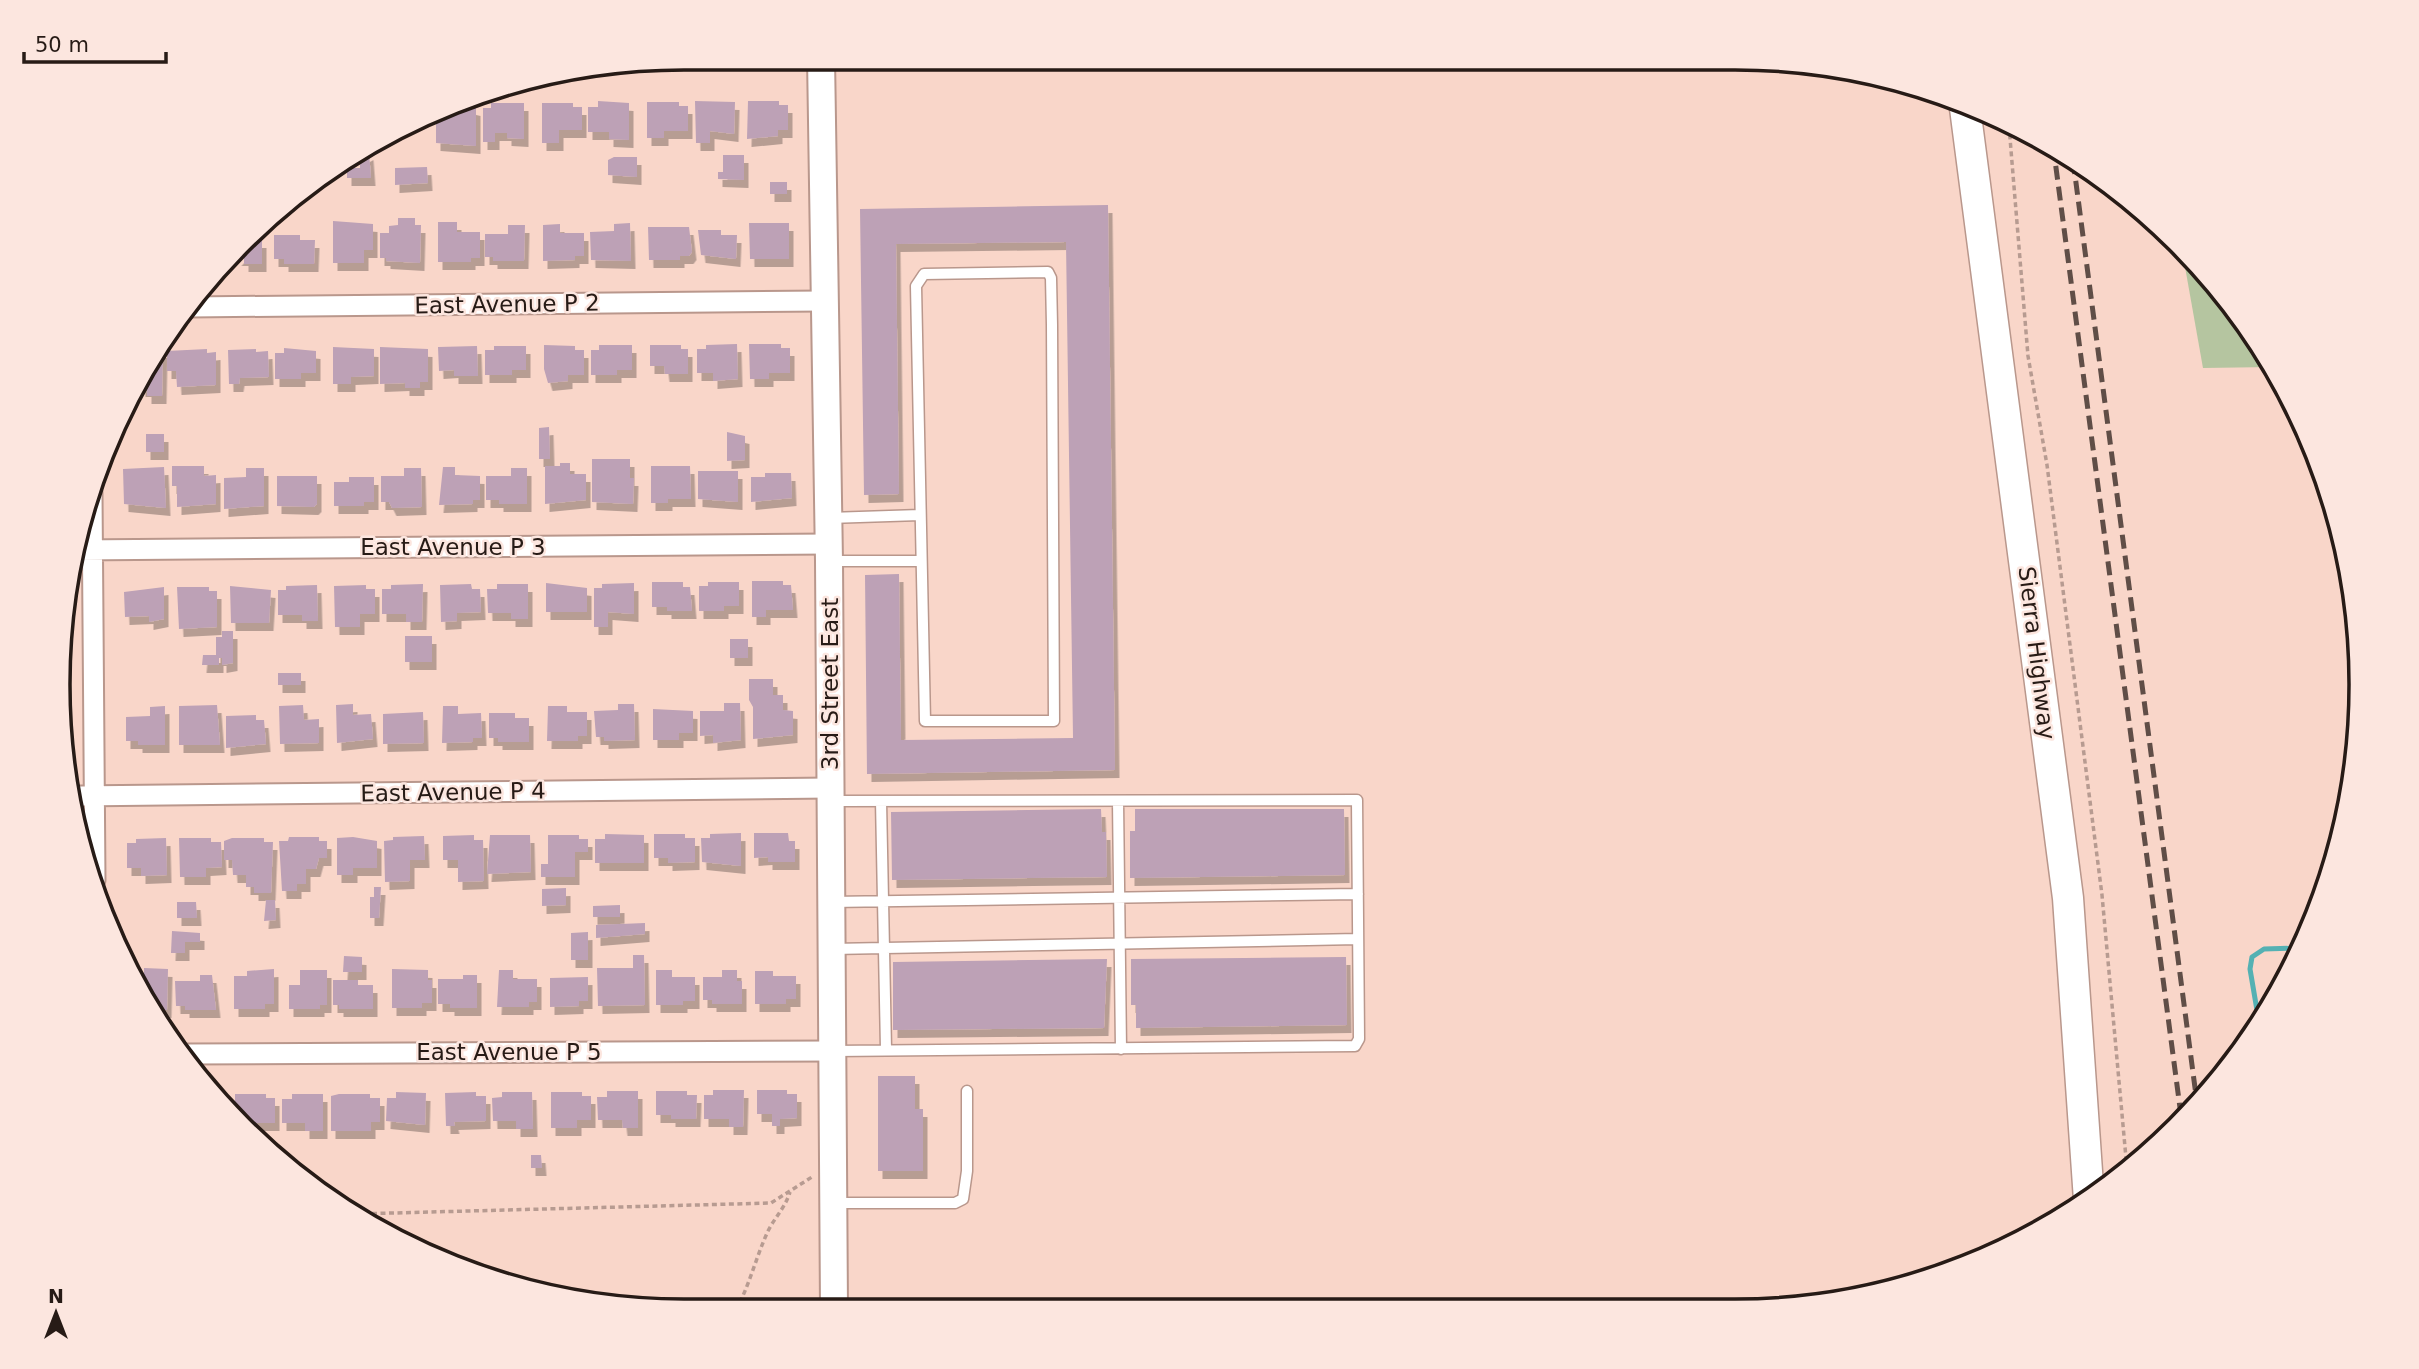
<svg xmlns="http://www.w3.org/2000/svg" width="2419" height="1369" font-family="'DejaVu Sans',sans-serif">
	<defs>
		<filter id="shadow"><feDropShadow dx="4.5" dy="8" stdDeviation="0" flood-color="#0004"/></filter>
	</defs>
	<rect width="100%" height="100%" fill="#f9d6c9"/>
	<path fill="#b5c5a0" d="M2182,250L2232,303L2272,367L2203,368Z"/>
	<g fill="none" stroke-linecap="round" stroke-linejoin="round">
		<path stroke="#54b1b3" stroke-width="5" d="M2259,1022L2250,969L2252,957L2264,949L2300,948"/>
	</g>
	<path fill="#bda1b6" filter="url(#shadow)" d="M598,101L629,103V140L609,139V132H588V107H598Z
		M695,101L735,102L734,134L710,131V143H696Z
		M748,101H779V105H788V130H778V136L747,139Z
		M647,102H679V106H688V131H664V138H647Z
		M491,103H524V139L507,138V133H495V142H483V108H491Z
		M542,103H573V107H582V130H559V143H542Z
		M459,104L476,108V146L436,143V116Z
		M369,152L371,178H347V168H360V157Z
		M723,155H744V180L718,179V172H723Z
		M614,157H637V177L608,175V160Z
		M427,167L428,183L395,185V168Z
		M770,182H787V194H770Z
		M1108,205L1115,770L867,774L865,575L899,574L901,740L1073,738L1066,242L896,244L899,494L864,495L860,209Z
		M398,218H415V225H421L420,263L386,261V258H380V233H389V226L398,225Z
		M333,221L373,224V250H364V263H333Z
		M438,222H457V232H480V258H471V262H438Z
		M630,223L631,261L591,260L590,232L614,231V224Z
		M749,223H789V259H750Z
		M560,224V233H584V256H575V260L543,261V225Z
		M508,225H525L524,261H493V257H485V234H508Z
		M648,227H689L692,252L689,256H680V260H649Z
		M698,230H721V235H737L736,259L701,255Z
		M274,235H300V240H315L314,264H284V259H274Z
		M254,240H262V264H244V258H237Z
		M737,344L738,379L713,381V373H697V349H706V345Z
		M749,344H781V348H790V373H769V379H750Z
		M544,345L575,346V350H584V375H568V381L548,383L544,369Z
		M599,345H632V370H617V375H591V350H599Z
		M650,345H681V349H688V374H665L664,366H650Z
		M477,346L478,376H454V370L439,371L438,347Z
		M494,346H526V370H512V375H485V350H494Z
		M333,347L374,349V376L351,377V384H333Z
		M380,347L428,349V382H420V388H405V383L380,384Z
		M284,348L316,351V373H301V379H275V353H284Z
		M207,349V353L216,352V385L177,387L176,371H167V351Z
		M256,349V352L268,351L269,377L240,378L239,384H229L228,350Z
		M157,350H163L162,396H147V389H141V385Z
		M549,427L550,459H539V428Z
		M727,432L745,436V460L727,461Z
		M146,434H164V452H146Z
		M592,459H630V478H634L633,504L592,502Z
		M560,463H570V474H586V500L545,504V466H560Z
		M172,466H204V476L216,475V504L177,507V486H172Z
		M651,466H690L691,499H668V503H651Z
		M164,467L166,508L124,504L123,469Z
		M443,467H455V475L480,476V500H473V504L439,505Z
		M246,468H264V506L224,509V478L246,477Z
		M404,468H421L422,507L392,508L389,502H381V476H404Z
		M511,468H527V504H499V500H486V476H511Z
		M698,471H738V502L698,499Z
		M765,473H791L792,498L751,502V477H765Z
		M277,476H317V504L314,507L277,506Z
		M349,477H374V502H364V506H334V482H349Z
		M752,581H783V585H791L793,610H766V617H752Z
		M652,582H683V587H690L692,611H667V607H652Z
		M708,582H739V606H724V611H699V586H708Z
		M546,583L587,588V612H546Z
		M634,583V614L608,612V627H594V588H602V584Z
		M423,584L422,622H406V614H382V589H391V585Z
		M471,584L472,589H480L481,612L457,613V621L441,622L440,585Z
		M497,584H528V619H511V613H488L487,589H497Z
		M317,585L318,621H302V615H278V590H286V586Z
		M366,585V589H375V614H360V627H335L334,586Z
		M230,586L271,590L269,623H231Z
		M164,587V619L149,622V616L125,617L124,592Z
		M177,587H209V591H217V627L179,629Z
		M222,631H233V663L222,665V658H219V665H202L203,655H216V637H222Z
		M405,636H432V662H405Z
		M730,639H748V658H730Z
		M278,673H301V685H278Z
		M749,679H773V695H783V710L793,711V735L753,739V707L749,700Z
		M724,703H740L741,740L713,743V735L700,736V711H724Z
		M353,704V715L371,714L373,739L337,743L336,705Z
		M618,704H634L635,740L604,741V737H596L594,711L618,710Z
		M217,705L220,745H179V706Z
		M303,705L304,720L319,719V743L280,744L279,706Z
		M165,706V745H138V741H126V717L150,716V707Z
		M443,706H458V714L481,713L482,738H473V742L442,743Z
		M548,706H567V712H587V736H578V741H547Z
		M653,709L693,711V733H679V740H653Z
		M423,712L424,743L383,744V714Z
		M489,713H515V718H529V742H498V738H489Z
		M256,715V720H264L266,744L226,748V716Z
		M1101,809L1102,832H1106L1107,877L892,880L891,812Z
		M1135,809H1344L1345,875L1130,878V831H1135Z
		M741,833V866L702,862L701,838H710V834Z
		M754,833H788L789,841H795V862H768V857L754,858Z
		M605,834L644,835V863H595V839H605Z
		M654,834H685V838H695V862L668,863V858H654Z
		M474,835V840H483L484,881L458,882V860H443V836Z
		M490,835H530L531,872L487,874Z
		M548,835H579V839H588V852H575V877H541V864H548Z
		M424,836L425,860H410V881L385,882L384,841L393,840V837Z
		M289,837H319V841H327V858H319L316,869H306V884H297V891H282L279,841H288Z
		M353,837L377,841V868H353V875H337V838Z
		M166,838L167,875L141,876V868H127V843H136V839Z
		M179,838H211V842H221L222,867L206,868V877H180Z
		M232,838H264V842H273L271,893H254V887H246V875H233L232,860H224V841Z
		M374,887H381L379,918H370V897H374Z
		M566,888V905L542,906V889Z
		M266,900H275L276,920L264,921Z
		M177,902H196L197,918H177Z
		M620,905V917H593V906Z
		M645,923V934L596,938V925Z
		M172,931L200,933V942H185V953H171Z
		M588,932V960H571V933Z
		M633,955H644L645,1005L598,1006L597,968H633Z
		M344,956L362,957V972H343Z
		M1346,957L1347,1025L1136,1028V1005H1131V959Z
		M1107,959L1104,1028L893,1030V962Z
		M144,968L168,969L167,1010H159L135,972L144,973Z
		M274,969V1004H265V1009H234V976H247V971Z
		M392,969L428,970V980H432V1003H422V1008H392Z
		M300,970H327V1005H320V1009H289V985H300Z
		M499,970H513V979H537V1002H529V1007H497Z
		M656,970H672V977H695V1001H683V1005H656Z
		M722,970H737V981H742V1004H712V1000H703V977H722Z
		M755,971H773V976H796V999H786V1004H755Z
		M200,975H212L216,1010H185V1006H176L175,981H200Z
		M463,975H477V1008H450V1004H438V979H463Z
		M588,977V1001H579V1006L550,1007V978Z
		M333,980H358V985H373V1009H339V1005H333Z
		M878,1076H915V1109H923V1171H878Z
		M713,1090H744L743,1127H729V1119H704V1095H713Z
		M757,1090H787V1094H797V1118L780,1119V1126H772V1114H757Z
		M607,1091H638V1128H623L622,1120H598L597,1097H607Z
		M656,1091H687V1095H697L696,1119H671V1115H656Z
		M396,1092L426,1093L425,1125L386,1121L387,1098H396Z
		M476,1092V1096H486V1121L454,1122L455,1126H446L445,1093Z
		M502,1092H532L533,1129H516V1121H493L492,1098L502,1097Z
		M551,1092H582V1096H591V1120H577V1128H551Z
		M235,1094H266V1098H275V1123H249V1127L235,1116Z
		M292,1094H323V1131H305V1123H282V1099H292Z
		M339,1094H370V1098H380V1122H371V1131H331V1096Z
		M531,1155H541L542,1168H531Z"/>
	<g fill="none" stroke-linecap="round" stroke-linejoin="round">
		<g stroke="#b9978c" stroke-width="13">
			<path id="lane" d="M1048,272L1051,278L1052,325L1054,721H925L916,286L924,274Z
				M829,518L920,515
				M830,561H921
				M831,801L1357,800L1359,1039L1355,1046L834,1051
				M881,801L886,1049
				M1118,801L1121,1049
				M831,902L1358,894
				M832,949L1358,939
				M834,1203H955L963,1199L967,1171V1091"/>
		</g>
		<g stroke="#b9978c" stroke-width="23">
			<path id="street" d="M672,60L821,58
				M190,307L823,301
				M92,493L95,880
				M76,550L829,544
				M76,796L830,788
				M186,1054L833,1051"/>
		</g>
		<g stroke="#b9978c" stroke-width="30">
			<path id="secondary" d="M821,58L829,561L834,1309"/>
		</g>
		<g stroke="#b9978c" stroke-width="33">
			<path id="primary" d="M1965,108L2068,898L2089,1200"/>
		</g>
		<path stroke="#b79b91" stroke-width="3.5" stroke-dasharray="5 3.5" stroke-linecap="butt" d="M2009,126L2028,356L2047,465L2102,895L2127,1169
			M355,1214L771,1203L812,1177
			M736,1310C750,1284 756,1257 768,1231C775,1217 785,1208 790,1192"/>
		<use href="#lane" stroke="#fff" stroke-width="10"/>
		<use href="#street" stroke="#fff" stroke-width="19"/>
		<use href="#secondary" stroke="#fff" stroke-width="26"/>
		<use href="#primary" stroke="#fff" stroke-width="30"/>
		<path stroke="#604e47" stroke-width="5" stroke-dasharray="14 7" stroke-linecap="butt" d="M2053,145L2182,1123
			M2073,160L2197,1103"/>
	</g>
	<g text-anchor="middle" stroke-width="5" stroke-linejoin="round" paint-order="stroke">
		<g font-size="23" fill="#271b16" stroke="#fce6df">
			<text transform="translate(507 304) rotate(-1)" y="8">East Avenue P 2</text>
			<text x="453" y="555">East Avenue P 3</text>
			<text transform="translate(2037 653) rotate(83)" y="8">Sierra Highway</text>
			<text transform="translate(830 684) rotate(-90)" y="8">3rd Street East</text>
			<text transform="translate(453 792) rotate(-1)" y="8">East Avenue P 4</text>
			<text x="509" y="1060">East Avenue P 5</text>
		</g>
	</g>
	<path d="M0 0H2419V1369H0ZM684 70H1735A614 614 0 0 1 2349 684V685A614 614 0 0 1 1735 1299H684A614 614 0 0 1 70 685V684A614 614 0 0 1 684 70Z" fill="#fce6df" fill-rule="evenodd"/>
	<path fill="none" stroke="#271b16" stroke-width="3.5" d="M684 70H1735A614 614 0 0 1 2349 684V685A614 614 0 0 1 1735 1299H684A614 614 0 0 1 70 685V684A614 614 0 0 1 684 70Z"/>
	<g transform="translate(56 1313)" stroke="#fce6df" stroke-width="5" paint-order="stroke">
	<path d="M0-5L12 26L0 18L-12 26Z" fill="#271b16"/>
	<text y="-10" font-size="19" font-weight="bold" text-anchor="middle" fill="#271b16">N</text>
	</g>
	<path d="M24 52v10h142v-10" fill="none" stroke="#271b16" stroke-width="3.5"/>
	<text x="35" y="52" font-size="21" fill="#271b16" stroke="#fce6df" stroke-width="5" paint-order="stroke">50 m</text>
</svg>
